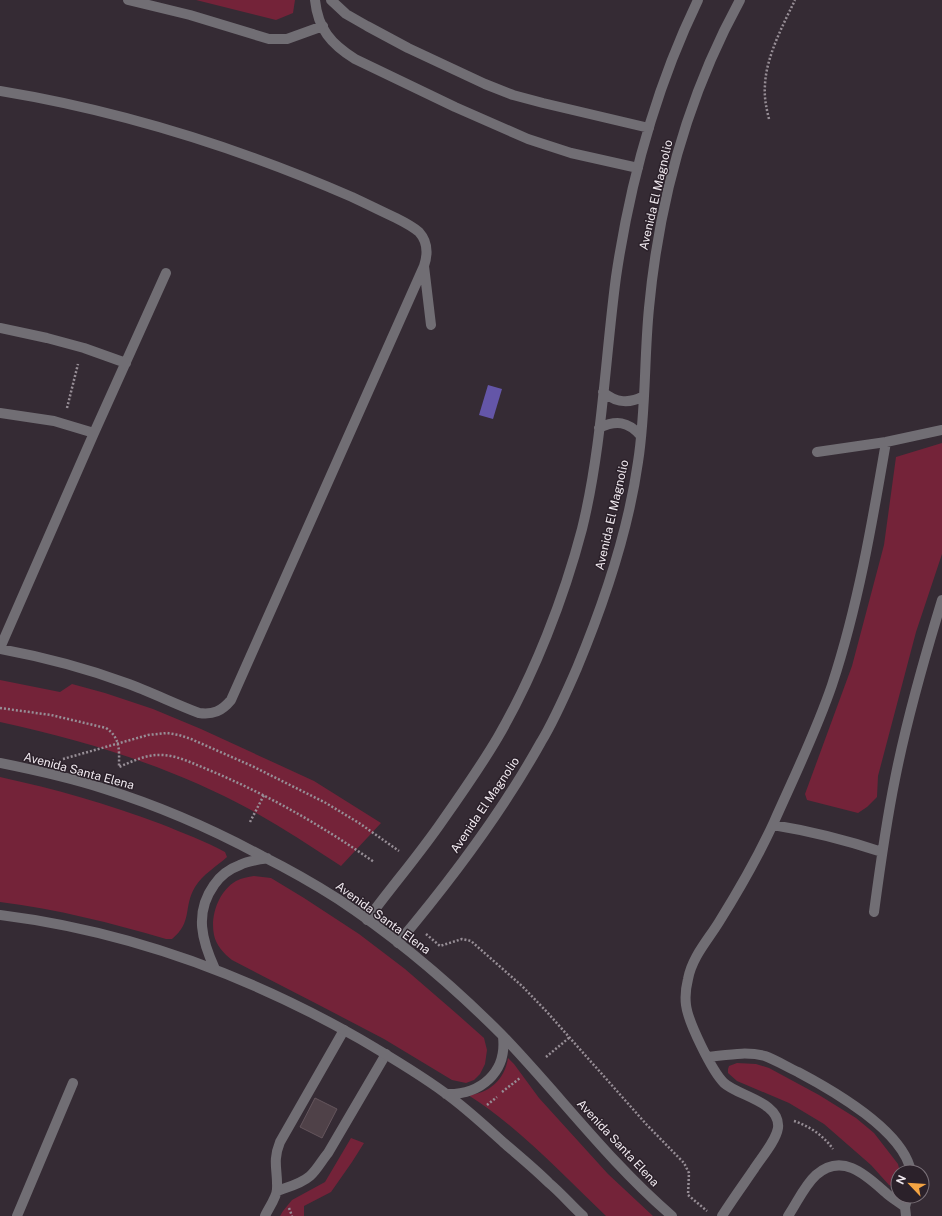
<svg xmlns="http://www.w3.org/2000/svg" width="942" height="1216" font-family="'Public Sans',sans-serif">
	<rect width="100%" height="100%" fill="#352b34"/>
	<path fill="#742339" d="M196,0H295L293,13L276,20Z
		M942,443V554L916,632L878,776L877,797L867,807L858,813L807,800L805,794L852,666L884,545L896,457Z
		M0,680L60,692L72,684L105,693L153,709L201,729L314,781L381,823L341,866C312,847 282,827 251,810C172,767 87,741 0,722Z
		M0,777C55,789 108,804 161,824C183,833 205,841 225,852L227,857C217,866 202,875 195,887C183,907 193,922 172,939H166C111,923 57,909 0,902Z
		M254,876L271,878L304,898L359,934L405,969L457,1014L484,1038L487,1050L485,1064L480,1074L474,1080L466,1083L452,1080L384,1039L319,1005L232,960C224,954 216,945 214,935C210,915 219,891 236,881C242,878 248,877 254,876Z
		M508,1058L514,1064L539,1098L608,1174L653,1216H606C563,1175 519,1127 468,1095C489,1094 505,1079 508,1058Z
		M737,1063L756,1064L769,1068L819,1095L856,1118L874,1133L898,1164L900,1172H898V1189L889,1185L871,1165L824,1124L789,1103L737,1081L728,1073V1069L729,1066Z
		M351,1138L364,1143L352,1162L331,1192L304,1206V1216H280L283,1211L292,1200L325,1182Z"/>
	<path fill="#6456a8" d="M488,385L502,389L493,419L479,415Z"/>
	<path fill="#4f4148" stroke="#64555c" d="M315,1098L337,1109L322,1138L300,1127Z"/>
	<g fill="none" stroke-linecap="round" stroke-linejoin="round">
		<path stroke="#978e96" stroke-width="2.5" stroke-dasharray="2 2" stroke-linecap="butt" d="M769,119C766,107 764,96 765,85C766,57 783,25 795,0
			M67,408L78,364
			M0,708L51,715L106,728C121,738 119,751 119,767C133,761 147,754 163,755C179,756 194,764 209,770C268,795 321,825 374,862
			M63,759L148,735L167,733L179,735L191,739L252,766L326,803L359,823L399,851
			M250,822L264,795
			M426,934L440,946L462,939L471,941L522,986L547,1012L647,1125L684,1163L689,1173L688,1195L707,1211
			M546,1057L570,1037
			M502,1092L520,1078
			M487,1105L497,1097
			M794,1121C809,1126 823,1135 833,1149
			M289,1208L292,1216"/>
		<path stroke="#716e74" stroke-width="10" d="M128,0L190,15L269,39H287L323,26
			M315,0C318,29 331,44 355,59L455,107L528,139L571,153L638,168
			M331,0L346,14L367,26L408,48L485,84L513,95L543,103L649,128
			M0,91C122,111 239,148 352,197C367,204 381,211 396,218C404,222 412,226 419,232C428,242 428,254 424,266L231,700C222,711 213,715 199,713C175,704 151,692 126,683C85,668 43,657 0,649
			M424,266L431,325
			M0,328L47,338L84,348L126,363
			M603,392C616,403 629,404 644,396
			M0,413L54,421L94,433
			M599,428C616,420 628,421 641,436
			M817,452L886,442L942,430
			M0,648L94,433L166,273
			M773,825C810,831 846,840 882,852
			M874,912C880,867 886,823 895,779C907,718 924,659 942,600
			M367,920C392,886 419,855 443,820C462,793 481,766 498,737C534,675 564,598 582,529C602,448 605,360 616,277C630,182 656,87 698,0
			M398,943C451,880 501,814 541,742C555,719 566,693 577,668C604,603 628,533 638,462C646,411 644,359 649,308C659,201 688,95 740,0
			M708,1057C727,1055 746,1051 765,1056C776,1060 787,1067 798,1072C832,1090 904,1131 911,1172
			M277,1191C288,1187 301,1184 310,1176C317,1170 322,1160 328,1153L386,1054
			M17,1216L73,1083
			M265,1216C268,1209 277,1197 277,1189C278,1170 272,1162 280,1142L344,1030
			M722,1216C732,1200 743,1185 754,1169C761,1158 776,1141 778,1128C781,1102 738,1096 724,1083C712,1071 688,1022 686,1005C685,997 686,987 688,979C692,957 708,940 719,922C739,890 758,857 774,822C794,777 816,732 832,685C858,606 872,524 886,442
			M788,1216C797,1203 804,1186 816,1175C842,1152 866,1175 885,1192C891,1198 899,1202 905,1207
			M906,1216L905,1207L908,1196"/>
		<path stroke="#716e74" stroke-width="10" d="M0,763C35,770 71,778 105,789C159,806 212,829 262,856C288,869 313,883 338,899C397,938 451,984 501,1034C559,1094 608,1161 672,1216
			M0,915C128,931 248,975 360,1039C389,1056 418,1073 445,1093C466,1108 485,1126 504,1143C519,1156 535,1169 549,1183C561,1193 571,1205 583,1216
			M215,969C202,941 194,913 214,885C220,876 229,869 240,865C248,861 258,860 267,858
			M446,1094C481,1095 507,1072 503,1037"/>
	</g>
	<g text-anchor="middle" stroke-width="3" stroke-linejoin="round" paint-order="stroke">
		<g font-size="12" fill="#f1eaf0" stroke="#2b212a">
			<text transform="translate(656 195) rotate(-77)" y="4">Avenida El Magnolio</text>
			<text transform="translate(612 515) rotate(-77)" y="4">Avenida El Magnolio</text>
			<text transform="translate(79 771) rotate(15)" y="4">Avenida Santa Elena</text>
			<text transform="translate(485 805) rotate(-56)" y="4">Avenida El Magnolio</text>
			<text transform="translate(383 918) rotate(36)" y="4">Avenida Santa Elena</text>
			<text transform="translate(618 1143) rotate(47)" y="4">Avenida Santa Elena</text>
		</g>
	</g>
	<g transform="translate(910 1184) rotate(295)"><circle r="19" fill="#2b212a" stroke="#7a7179"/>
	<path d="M0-3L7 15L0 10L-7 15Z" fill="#f4a443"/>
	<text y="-6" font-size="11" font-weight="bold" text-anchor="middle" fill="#f1eaf0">N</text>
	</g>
</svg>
